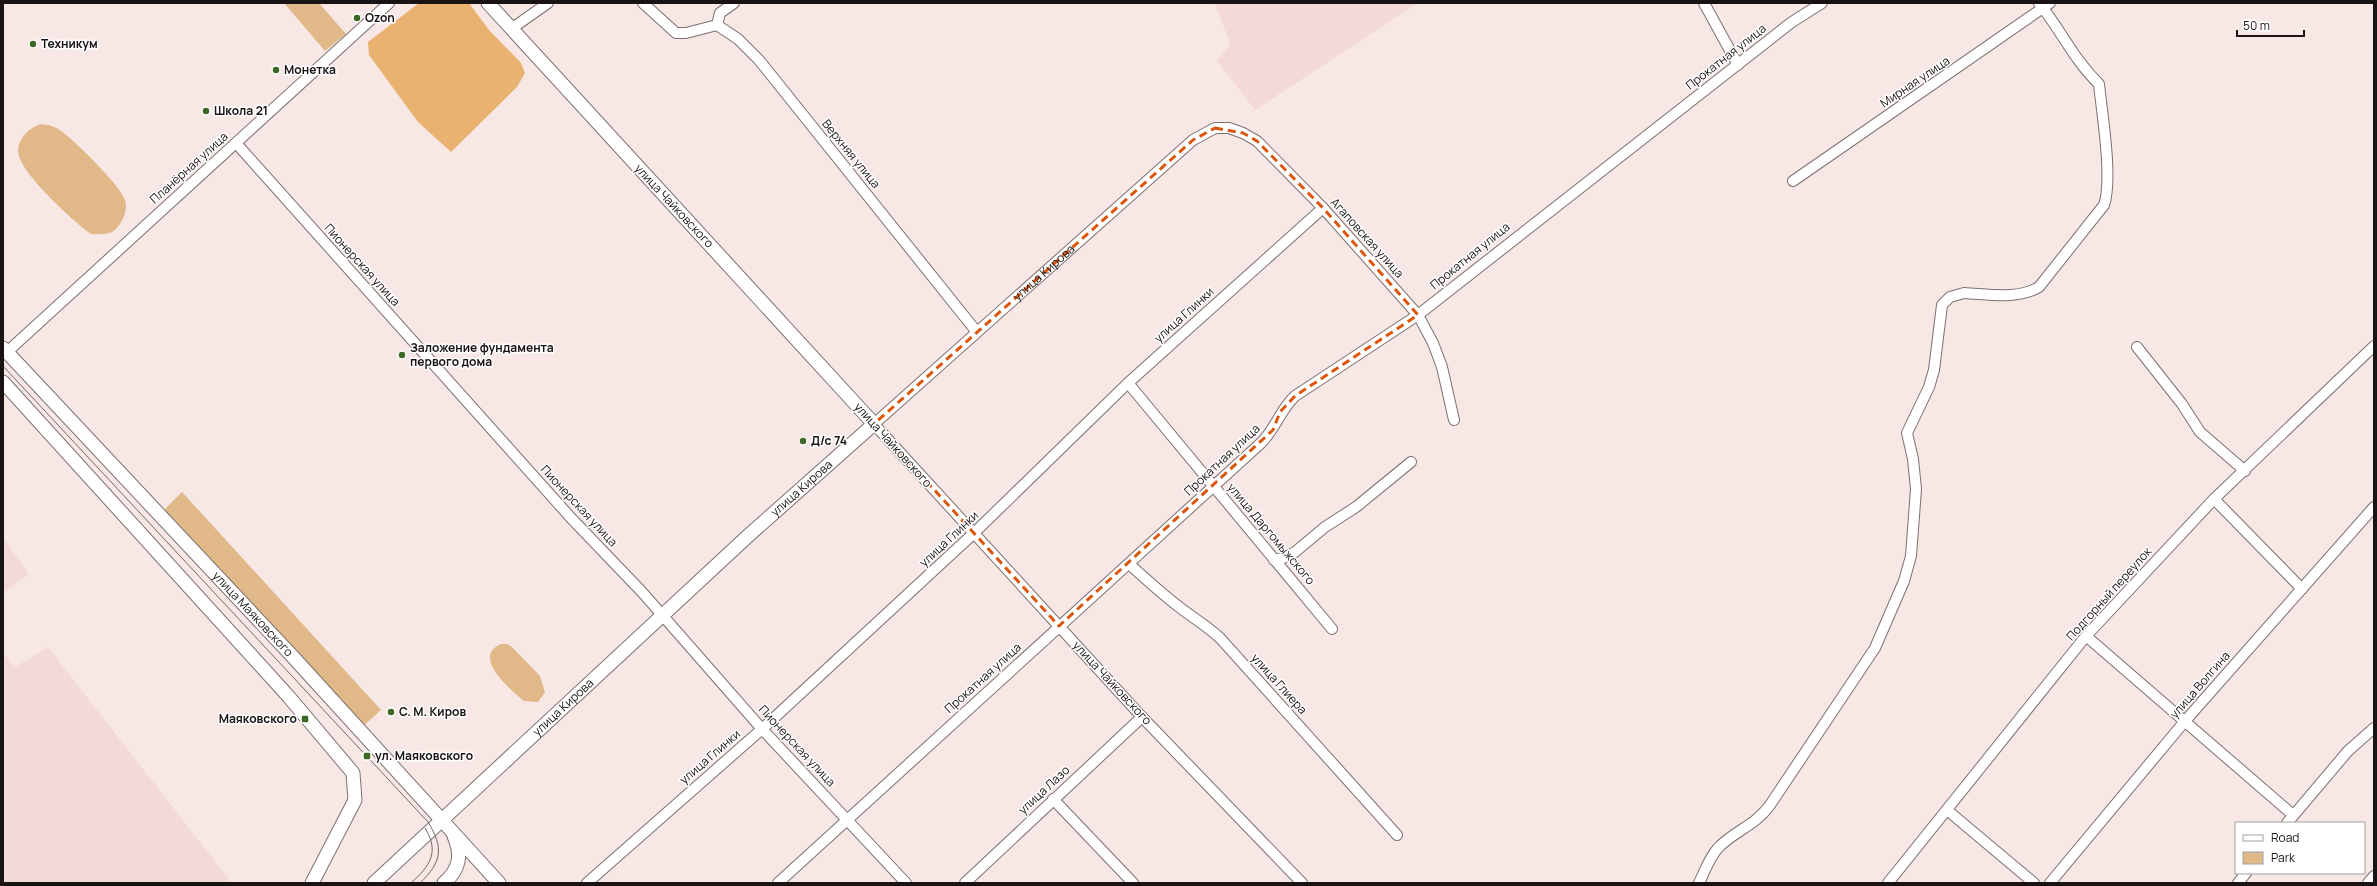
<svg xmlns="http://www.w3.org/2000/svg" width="2377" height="886" font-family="Manrope,sans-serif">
	<rect width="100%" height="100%" fill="#f7e7e5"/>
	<path fill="#f3dad7" d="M1215,3H1418L1255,110L1217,61L1230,44Z
		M3,538L29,574L3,593Z
		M48,647L210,855L232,883H3V653L15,667Z"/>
	<path fill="#e1b888" d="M284,3H319L346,34L325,51Z
		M41,124C48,125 55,126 61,131C75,141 120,185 125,200C129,209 121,227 112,232C106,235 98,234 91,234C74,222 24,176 19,156C15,141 28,128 41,124Z
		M182,492L381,710L360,729L163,511Z
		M501,644H507L511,646L540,676L545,692L538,702L524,701C510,689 471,657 501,644Z"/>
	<path fill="#e9b271" d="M419,3H469L489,30L521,63L525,73L517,87L451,152L418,122L369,55L368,42Z"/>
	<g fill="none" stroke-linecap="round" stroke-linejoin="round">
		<g stroke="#7d706e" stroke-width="12">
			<g id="minor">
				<path d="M643,3L676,33H686L717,25"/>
				<path d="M734,3L720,13L717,25L738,39L759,60L976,331"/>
				<path d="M1704,3L1738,65"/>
				<path d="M511,29L548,3"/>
				<path d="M236,143L571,518L642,592L762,729L906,883"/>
				<path d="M1793,181L2050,3"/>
				<path d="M2137,347L2182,404L2200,432L2245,471"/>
				<path d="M7,352L389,3"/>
				<path d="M1128,383L1332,629"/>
				<path d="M2214,499L2302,589"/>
				<path d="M1274,560L1283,558L1295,552L1325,527L1356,507L1411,462"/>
				<path d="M1129,564C1145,578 1161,593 1178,606C1193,618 1206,625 1220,638L1397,835"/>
				<path d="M2086,636L2293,815"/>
				<path d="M1053,799L1133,883"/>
				<path d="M1947,810L2034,883"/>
				<path d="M2287,823L2348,751L2374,728"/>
				<path d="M587,883L762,729L973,534L1128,383L1323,208"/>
				<path d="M778,883L1261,443C1276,428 1280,410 1295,396L1418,315L1792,22L1822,3"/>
				<path d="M965,883L1142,717"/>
				<path id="s1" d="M1302,883L1142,717L874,424L1193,140L1215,128H1229L1243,133L1257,141L1323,208L1418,315L1433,343L1442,367L1454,420"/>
				<path d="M1699,883C1705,871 1709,858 1718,848C1734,831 1755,826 1770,805L1875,648L1904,581L1911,556L1916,489L1913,459L1907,433L1929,387L1934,370L1942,305L1950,297L1964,293C1988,294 2017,300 2039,287L2104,205C2113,179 2102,114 2099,84C2074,60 2061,30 2039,3"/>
				<path d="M1888,883L2086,636L2214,499L2374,346"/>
				<path d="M2050,883L2185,721L2374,507"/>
				<path d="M2238,883L2246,873"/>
				<path d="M2368,883L2374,876"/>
			</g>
		</g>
		<g stroke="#7d706e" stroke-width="15">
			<g id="major">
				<path id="s2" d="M3,348L294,658L499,883"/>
				<path d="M3,382L289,697L353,773L355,800L312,883"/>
				<path id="s3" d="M374,883L749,535L874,424L488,3"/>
				<path d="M444,883C460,869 462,855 454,836"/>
			</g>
		</g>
		<use href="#minor" stroke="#fff" stroke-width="10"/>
		<use href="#major" stroke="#fff" stroke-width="13"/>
		<path stroke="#736a68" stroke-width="1" d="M3,366L428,822C444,848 442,862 420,883
			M411,883C430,866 440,852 425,828"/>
	</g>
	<path fill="none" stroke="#de560c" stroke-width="3" stroke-dasharray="8 5" stroke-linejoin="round" d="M1215,128L1243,133L1257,141L1323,208L1418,315L1295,396L1280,412L1273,430L1059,626L874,424L1193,140Z"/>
	<g fill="#3c6725" stroke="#fff" stroke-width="1.5">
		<circle cx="357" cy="18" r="4"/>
		<circle cx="33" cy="44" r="4"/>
		<circle cx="276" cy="70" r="4"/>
		<circle cx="206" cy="111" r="4"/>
		<circle cx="402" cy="355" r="4"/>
		<circle cx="803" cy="441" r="4"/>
		<circle cx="391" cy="712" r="4"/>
		<rect x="301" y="715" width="8" height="8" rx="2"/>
		<rect x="363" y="752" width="8" height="8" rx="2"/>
	</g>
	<g text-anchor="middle" stroke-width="3" stroke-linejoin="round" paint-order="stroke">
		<g font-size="12" font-weight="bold" fill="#191413" stroke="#fff" text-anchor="start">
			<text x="365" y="22">Ozon</text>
			<text x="41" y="48">Техникум</text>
			<text x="284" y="74">Монетка</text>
			<text x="214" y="115">Школа 21</text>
			<text x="410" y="352">Заложение фундамента<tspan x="410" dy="14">первого дома</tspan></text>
			<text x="811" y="445">Д/с 74</text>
			<text x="399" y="716">С. М. Киров</text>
			<text x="297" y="723" text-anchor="end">Маяковского</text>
			<text x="375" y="760">ул. Маяковского</text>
		</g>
		<g font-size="12" fill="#191413" stroke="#fff">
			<text transform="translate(1726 57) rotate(-38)" y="4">Прокатная улица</text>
			<text transform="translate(1915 82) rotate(-34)" y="4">Мирная улица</text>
			<text transform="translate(851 154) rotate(51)" y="4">Верхняя улица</text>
			<text transform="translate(189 168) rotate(-42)" y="4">Планёрная улица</text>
			<text transform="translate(674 206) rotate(47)" y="4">улица Чайковского</text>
			<text transform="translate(1367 238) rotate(48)" y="4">Агаповская улица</text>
			<text transform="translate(1470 256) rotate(-39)" y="4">Прокатная улица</text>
			<text transform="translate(362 265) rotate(48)" y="4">Пионерская улица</text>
			<text dy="4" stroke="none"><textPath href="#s1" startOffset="855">улица Кирова</textPath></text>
			<text transform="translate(1184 315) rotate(-42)" y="4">улица Глинки</text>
			<text transform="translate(893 445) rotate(48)" y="4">улица Чайковского</text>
			<text transform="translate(1222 460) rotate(-43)" y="4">Прокатная улица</text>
			<text dy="4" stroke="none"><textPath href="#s3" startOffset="582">улица Кирова</textPath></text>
			<text transform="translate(579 506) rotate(47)" y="4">Пионерская улица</text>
			<text transform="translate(1271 534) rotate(50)" y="4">улица Даргомыжского</text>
			<text transform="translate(949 539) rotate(-43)" y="4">улица Глинки</text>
			<text transform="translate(2109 594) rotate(-48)" y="4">Подгорный переулок</text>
			<text dy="4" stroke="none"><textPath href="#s2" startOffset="365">улица Маяковского</textPath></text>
			<text transform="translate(983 678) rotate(-42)" y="4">Прокатная улица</text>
			<text transform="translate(1112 683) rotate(47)" y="4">улица Чайковского</text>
			<text transform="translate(1279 684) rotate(48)" y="4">улица Глиера</text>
			<text transform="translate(2200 685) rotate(-49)" y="4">улица Волгина</text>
			<text dy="4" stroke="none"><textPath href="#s3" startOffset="258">улица Кирова</textPath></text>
			<text transform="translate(797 746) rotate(47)" y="4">Пионерская улица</text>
			<text transform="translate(710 757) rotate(-41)" y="4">улица Глинки</text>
			<text transform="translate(1044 790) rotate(-43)" y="4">улица Лазо</text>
		</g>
	</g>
	<rect width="2377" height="886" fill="none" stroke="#191413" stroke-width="8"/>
	<rect x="2235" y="822" width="130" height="52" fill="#ffffff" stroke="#a3a1a1"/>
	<rect x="2243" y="835" width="20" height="6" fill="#ffffff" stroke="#a3a1a1"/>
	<text x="2271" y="842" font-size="12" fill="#191413">Road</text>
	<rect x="2243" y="852" width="20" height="12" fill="#e1b888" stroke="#a3a1a1"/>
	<text x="2271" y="862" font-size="12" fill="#191413">Park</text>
	<path d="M2237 30v6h67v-6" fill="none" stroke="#191413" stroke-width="2"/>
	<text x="2243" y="30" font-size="12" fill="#191413" stroke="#ffffff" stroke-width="3" paint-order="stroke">50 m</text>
</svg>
